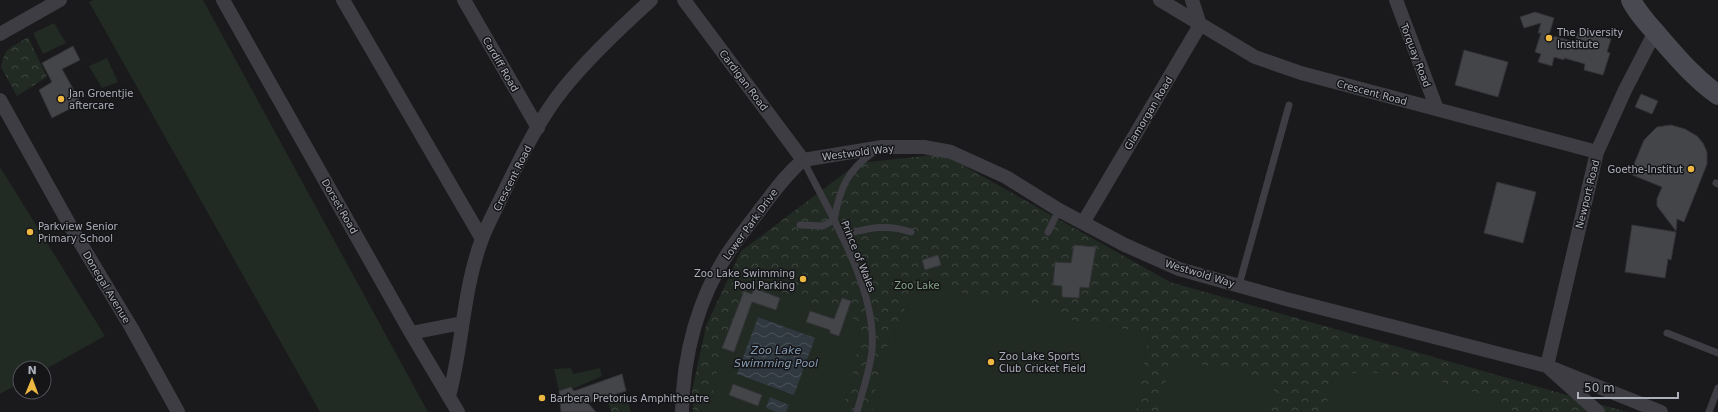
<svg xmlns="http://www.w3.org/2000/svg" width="1718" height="412" font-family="'DejaVu Sans',sans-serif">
	<defs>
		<pattern id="park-crowns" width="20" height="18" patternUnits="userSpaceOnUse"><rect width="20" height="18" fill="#212a23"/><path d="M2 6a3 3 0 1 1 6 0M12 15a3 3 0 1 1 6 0" fill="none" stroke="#3f4641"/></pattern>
		<pattern id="water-waves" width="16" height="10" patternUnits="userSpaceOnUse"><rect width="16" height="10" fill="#303840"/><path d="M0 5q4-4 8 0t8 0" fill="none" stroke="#4b525a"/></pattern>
	</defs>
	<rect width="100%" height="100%" fill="#1a1a1c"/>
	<path fill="url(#park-crowns)" d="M28,37L47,77L17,96L1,67C6,44 11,49 28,37Z
		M943,154L1170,282L1627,412H693L692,391L706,326L741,251L858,163Z
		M626,396L631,412H611L608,402Z"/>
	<path fill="#212a23" d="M93,0H203L428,412H320L89,2Z
		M54,23L66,43L43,54L33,33Z
		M107,58L118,82L102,88L89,66Z
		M0,167L105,336L44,370V368H20V383L0,394Z
		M749,280L791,296L792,292L808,298V302L857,320L859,342L851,382L841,412H709L722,348Z
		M910,283L972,295L1020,300L1053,311L1065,319L1149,333L1136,412H872L879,372L888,344L902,322Z
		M1171,358L1276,380L1269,412H1159Z
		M571,368L573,374L600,368L602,376L575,388L559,391L554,369Z
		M1361,371L1441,382L1484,395L1516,412H1325L1332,380Z"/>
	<path fill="url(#water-waves)" d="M758,317L815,338L794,395L737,374Z
		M770,397L789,405L786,412H776L766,408Z"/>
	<path fill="#444549" stroke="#343438" d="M1535,12L1554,18L1549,35L1575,42L1579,30L1611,39L1607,52L1610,53L1603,75L1584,70L1585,64L1564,58V60L1554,57L1552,66L1538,62L1541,54L1535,52L1541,33H1538L1541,23L1524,28L1520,17Z
		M73,46L80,60L62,69L81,103L52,118L39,90L52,82L42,63Z
		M1464,50L1508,62L1498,97L1455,85Z
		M1641,94L1658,101L1652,114L1635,107Z
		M1671,125L1685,129L1697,136L1703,143L1707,152V164L1684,222L1677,219L1676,231L1657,206V199L1662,187L1630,174L1644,140L1657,127Z
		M1497,182L1536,192L1523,243L1484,233Z
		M1632,225L1676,232L1671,260L1668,259L1665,278L1625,272Z
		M1074,245L1096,247L1089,288L1080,287L1079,298L1062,297V286L1053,285L1055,262L1071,263Z
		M938,255L941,265L925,270L922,260Z
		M754,288L780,298L776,310L752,302L734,352L722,348L744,291L752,294Z
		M842,298L851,301L839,336L830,333V330L806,322L810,311L834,319Z
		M622,374L626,391L588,403L596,412H561L559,391L571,387L574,391Z
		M733,384L762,395L758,406L729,395Z"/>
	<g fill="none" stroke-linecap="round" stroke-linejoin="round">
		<path stroke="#3d3d43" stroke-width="7" d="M803,160C830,214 877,288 872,350C870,371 862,392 857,412
			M1716,183L1718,184
			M800,225L823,226L834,220C840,188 847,170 875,151
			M1048,232L1059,210
			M841,235C867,229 885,223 911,232
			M1239,285L1289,105
			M1667,333L1718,353
			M1709,412L1718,388"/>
		<path stroke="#3d3d43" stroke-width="14" d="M223,0L411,333L458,412
			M343,0L482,239
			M464,0L538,128
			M684,0L803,160
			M1160,0L1255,57L1301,73L1597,152
			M1396,0L1437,109
			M1655,32L1625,90L1597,152L1547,366L1661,412
			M0,34L60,0
			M0,100L72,229L131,327L178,412
			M803,160L882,147H924L951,152L1006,177L1059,210L1125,245L1179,269L1286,299L1547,366L1598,412
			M1083,223L1200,25L1192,0
			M411,333L462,323
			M449,396C463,344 463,289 482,239C487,225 495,211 501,198C519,161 538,120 564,88C590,56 620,28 651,0
			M682,412C683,355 698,297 730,250C738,238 747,227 756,215C771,196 784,176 803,160"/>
		<path stroke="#494a51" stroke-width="20" d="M1631,0C1637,12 1646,22 1655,32C1675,55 1693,77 1718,95"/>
	</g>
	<g fill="#ecb841" stroke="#151417" stroke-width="1.5">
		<circle cx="1549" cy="38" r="4"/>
		<circle cx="61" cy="99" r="4"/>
		<circle cx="1691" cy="169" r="4"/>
		<circle cx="30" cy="232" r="4"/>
		<circle cx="803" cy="279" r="4"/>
		<circle cx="991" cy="362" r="4"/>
		<circle cx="542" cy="398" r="4"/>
	</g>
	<g text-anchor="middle" stroke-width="3" stroke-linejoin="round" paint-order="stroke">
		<g font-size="10" fill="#acb0bb" stroke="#151417" text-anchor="start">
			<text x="1557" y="36">The Diversity<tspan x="1557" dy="12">Institute</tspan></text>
			<text x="69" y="97">Jan Groentjie<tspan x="69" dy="12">aftercare</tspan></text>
			<text x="1683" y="173" text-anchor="end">Goethe-Institut</text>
			<text x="38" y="230">Parkview Senior<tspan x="38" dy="12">Primary School</tspan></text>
			<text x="795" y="277" text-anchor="end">Zoo Lake Swimming<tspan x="795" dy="12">Pool Parking</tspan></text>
			<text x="999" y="360">Zoo Lake Sports<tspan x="999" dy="12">Club Cricket Field</tspan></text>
			<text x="550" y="402">Barbera Pretorius Amphitheatre</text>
		</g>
		<g font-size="10" fill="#acb0bb" stroke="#151417">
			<text transform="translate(1416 55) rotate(69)" y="4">Torquay Road</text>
			<text transform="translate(501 64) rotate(60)" y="4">Cardiff Road</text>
			<text transform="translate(744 80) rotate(53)" y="4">Cardigan Road</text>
			<text transform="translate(1372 92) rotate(15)" y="4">Crescent Road</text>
			<text transform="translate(1148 113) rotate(-59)" y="4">Glamorgan Road</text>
			<text transform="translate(858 152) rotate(-7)" y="4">Westwold Way</text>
			<text transform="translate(512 178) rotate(-63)" y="4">Crescent Road</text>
			<text transform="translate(1587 194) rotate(-76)" y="4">Newport Road</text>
			<text transform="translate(340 206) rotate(60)" y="4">Dorset Road</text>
			<text transform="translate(750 224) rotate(-54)" y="4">Lower Park Drive</text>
			<text transform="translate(859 256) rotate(68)" y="4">Prince of Wales</text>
			<text transform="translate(1200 273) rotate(17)" y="4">Westwold Way</text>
			<text transform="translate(107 287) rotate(59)" y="4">Donegal Avenue</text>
		</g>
		<g font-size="10" fill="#84a587" stroke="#151417">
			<text x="917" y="289">Zoo Lake</text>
		</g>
		<g font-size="11" font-style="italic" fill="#859db4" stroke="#151417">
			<text x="776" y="354">Zoo Lake<tspan x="776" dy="13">Swimming Pool</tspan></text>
		</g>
	</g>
	<g transform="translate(32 380) rotate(1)"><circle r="19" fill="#151417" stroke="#515259"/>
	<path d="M0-3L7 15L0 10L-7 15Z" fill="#ecb841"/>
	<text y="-6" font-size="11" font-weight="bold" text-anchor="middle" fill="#acb0bb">N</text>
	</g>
	<path d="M1578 392v6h100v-6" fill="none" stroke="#acb0bb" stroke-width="2"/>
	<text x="1584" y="392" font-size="12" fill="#acb0bb" stroke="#151417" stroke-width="3" paint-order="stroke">50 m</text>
</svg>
